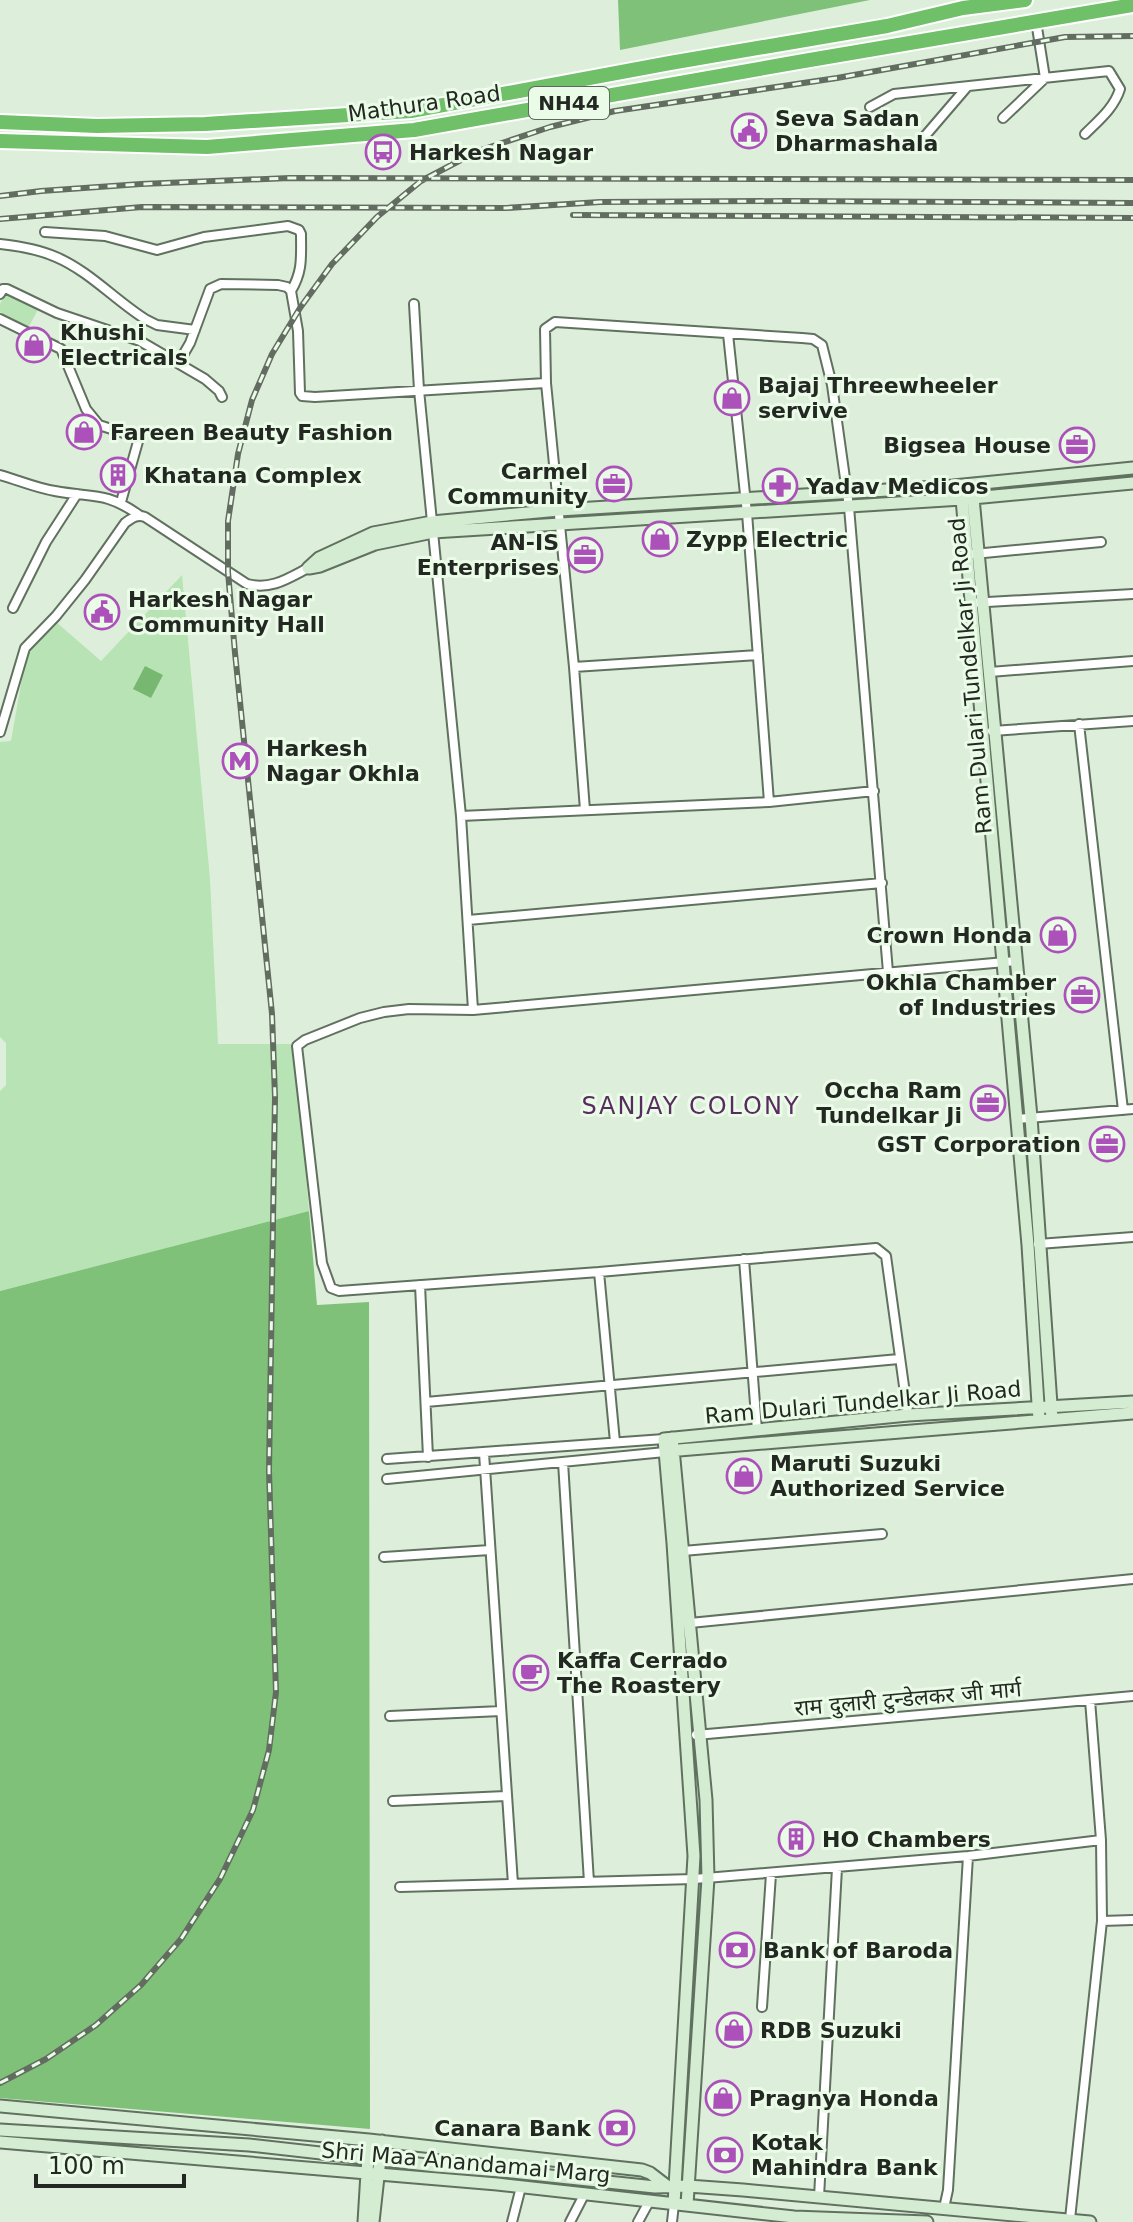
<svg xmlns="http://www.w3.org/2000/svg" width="1133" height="2222" font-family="'DejaVu Sans','Noto Sans Devanagari',sans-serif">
	<rect width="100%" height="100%" fill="#ddefdb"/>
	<path fill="#b8e3b4" d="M5,294L40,306L28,328L0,312V304Z
		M182,575L210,879L218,1044H295L309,1211L0,1291V1091L6,1085V1043L0,1037V742L11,741L27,650L55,621L101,661Z"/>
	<path fill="#80c17a" d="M618,0H870L620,50Z
		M309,1211L317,1305L369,1302L370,2129L0,2098V1291Z"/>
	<path fill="#77b771" d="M145,666L163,675L151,698L133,689Z"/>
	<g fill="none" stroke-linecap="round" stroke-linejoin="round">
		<g stroke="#61715f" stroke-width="12">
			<path id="street" d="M870,107L894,94L1109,71L1120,89C1114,108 1099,120 1085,134
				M1003,118L1045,78L1036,21
				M925,136L967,87
				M45,232L105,236L157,250L204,237L288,226L299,230L301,234C301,257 303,271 291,291
				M0,244C19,246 38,249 56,257C89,271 115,300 145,319L157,325L195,330
				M0,294L3,289H7L57,313L140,341L205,379L219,391L222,397
				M414,304L419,390L461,816L473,1010
				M0,319L61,349L86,409L99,425L139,438L121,502
				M728,334L747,513L769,802
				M179,362L190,343L210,289L221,284L278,285L287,287L291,291L298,331L300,393L302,396L315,397L546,383
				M0,475C18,480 36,488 55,491C92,498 105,491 139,515
				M974,554L1101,542
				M970,603L1133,594
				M13,608L46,542L77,494
				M574,667L758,655
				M990,672L1133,661
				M1079,724L1123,1110
				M992,731L1133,721
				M0,732L25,648L56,616L85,580L125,523C132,518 137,514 145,517L247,584C271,590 287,579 308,568
				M585,810L574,667L546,383L545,329L555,322L802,338L813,339L822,345L832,385L849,507L888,972
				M461,816L769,802L874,791
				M468,920L882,883
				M1017,1119L1133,1109
				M1038,1244L1133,1237
				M744,1259L757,1430
				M599,1272L615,1442
				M420,1285L428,1457
				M426,1402L899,1359
				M908,1415L886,1256L876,1248L599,1272L339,1291L331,1288L322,1263L297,1046L305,1040L360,1018L384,1012L409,1009L473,1010L1016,961
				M484,1453L513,1884
				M387,1459L664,1439
				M563,1462L589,1882
				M387,1479L665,1452
				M683,1551L882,1534
				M384,1557L490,1550
				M690,1623L1133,1579
				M390,1716L501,1711
				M696,1735L1133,1696
				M393,1801L506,1796
				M400,1887L694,1879L968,1856L1101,1840
				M1102,1921L1133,1920
				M762,2007L771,1874
				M819,2197L837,1868
				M944,2208L948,2190L968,1856
				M1070,2219L1102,1921L1101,1840L1090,1700
				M512,2222L521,2187
				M570,2222L585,2193
				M638,2222L650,2200
				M672,2222L674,2204"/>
		</g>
		<g stroke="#61715f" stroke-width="15">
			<path id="secondary" d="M967,485L962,499L1028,1245L1039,1420
				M967,485L973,498L1031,1117L1052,1419
				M308,568L319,558L373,533L432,522L559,510L953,486L1133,468
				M309,568L320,566L375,544L433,532L962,499L1133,483
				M672,1438L706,1800L708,1878L687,2205
				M667,1451L1133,1413
				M0,2106L369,2140L642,2170L650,2173L667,2186
				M0,2130L249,2145L436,2166L512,2172L655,2187L688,2186L743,2190L1090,2222
				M0,2142L497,2184L794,2217L927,2222
				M674,2204L694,1856L673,1543L664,1439L908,1415L1133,1402
				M364,2222L369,2140
				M373,2222L382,2141"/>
		</g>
		<g stroke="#fff" stroke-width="18">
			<path id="highway" d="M0,122L97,126L205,124L411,111L670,63L887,26L963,8L1025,0
				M0,141L207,147L414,130L804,61L1133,5"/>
		</g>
		<use href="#street" stroke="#fff" stroke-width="8"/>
		<use href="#secondary" stroke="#d4ecd2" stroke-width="11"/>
		<use href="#highway" stroke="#70c069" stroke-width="14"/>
		<g stroke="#626c60" stroke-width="6">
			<path id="rail" d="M0,196L41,191L141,184L290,178L1133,180
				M573,215L1133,218
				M0,219L142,207L506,208L600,202L786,201L1133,203
				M0,2083L46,2059L96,2025L141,1985L181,1939L220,1879L253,1810L269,1750L276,1692L269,1471L275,1097L272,1014L235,653L228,572V521L238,454L252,400L272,354L300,308L332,264L377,217L421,181L478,151L550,127L615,111L837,78L1065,37L1133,36"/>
		</g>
		<use href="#rail" stroke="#eafce8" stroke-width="3" stroke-dasharray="9" stroke-linecap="butt"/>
	</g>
	<defs>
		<g id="civic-ring" transform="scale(1.8)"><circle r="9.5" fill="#eafce8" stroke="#ac50ba" stroke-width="1.5"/><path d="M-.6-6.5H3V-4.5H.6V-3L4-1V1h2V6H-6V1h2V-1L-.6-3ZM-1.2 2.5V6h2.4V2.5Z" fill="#ac50ba"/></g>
		<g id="bus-ring" transform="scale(1.8)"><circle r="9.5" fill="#eafce8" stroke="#ac50ba" stroke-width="1.5"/><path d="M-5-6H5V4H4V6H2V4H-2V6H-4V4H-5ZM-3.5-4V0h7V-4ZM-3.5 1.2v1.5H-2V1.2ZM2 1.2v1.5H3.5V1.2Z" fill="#ac50ba"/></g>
		<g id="shop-ring" transform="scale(1.8)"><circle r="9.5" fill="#eafce8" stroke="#ac50ba" stroke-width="1.5"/><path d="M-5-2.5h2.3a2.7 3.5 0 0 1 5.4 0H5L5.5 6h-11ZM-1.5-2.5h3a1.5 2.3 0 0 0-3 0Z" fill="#ac50ba"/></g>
		<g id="office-ring" transform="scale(1.8)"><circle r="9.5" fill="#eafce8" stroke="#ac50ba" stroke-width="1.5"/><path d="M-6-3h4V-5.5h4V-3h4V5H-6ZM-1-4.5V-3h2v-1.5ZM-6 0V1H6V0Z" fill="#ac50ba"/></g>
		<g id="building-ring" transform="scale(1.8)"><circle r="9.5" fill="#eafce8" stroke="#ac50ba" stroke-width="1.5"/><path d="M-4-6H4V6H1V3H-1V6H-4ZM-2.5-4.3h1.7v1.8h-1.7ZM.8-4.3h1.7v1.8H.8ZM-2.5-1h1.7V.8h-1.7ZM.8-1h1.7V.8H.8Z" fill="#ac50ba"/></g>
		<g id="pharmacy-ring" transform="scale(1.8)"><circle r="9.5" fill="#eafce8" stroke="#ac50ba" stroke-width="1.5"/><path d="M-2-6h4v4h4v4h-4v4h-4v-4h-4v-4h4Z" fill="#ac50ba"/></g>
		<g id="metro-ring" transform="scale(1.8)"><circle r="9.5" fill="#eafce8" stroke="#ac50ba" stroke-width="1.5"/><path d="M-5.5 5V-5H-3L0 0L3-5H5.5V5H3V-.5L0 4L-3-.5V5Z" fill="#ac50ba"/></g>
		<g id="cafe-ring" transform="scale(1.8)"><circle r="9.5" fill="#eafce8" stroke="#ac50ba" stroke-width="1.5"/><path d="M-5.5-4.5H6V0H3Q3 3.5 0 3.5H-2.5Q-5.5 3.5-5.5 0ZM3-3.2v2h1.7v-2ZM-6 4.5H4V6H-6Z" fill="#ac50ba"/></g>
		<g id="bank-ring" transform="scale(1.8)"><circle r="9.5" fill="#eafce8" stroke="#ac50ba" stroke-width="1.5"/><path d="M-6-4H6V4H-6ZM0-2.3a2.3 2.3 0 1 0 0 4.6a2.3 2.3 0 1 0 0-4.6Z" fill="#ac50ba"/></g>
	</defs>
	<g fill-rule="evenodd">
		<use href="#civic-ring" x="749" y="131"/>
		<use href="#bus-ring" x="383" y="152"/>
		<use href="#shop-ring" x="34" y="345"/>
		<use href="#shop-ring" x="732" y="398"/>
		<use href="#shop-ring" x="84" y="432"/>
		<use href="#office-ring" x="1077" y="445"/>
		<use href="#building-ring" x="118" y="475"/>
		<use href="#office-ring" x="614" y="484"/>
		<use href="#pharmacy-ring" x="780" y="486"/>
		<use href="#shop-ring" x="660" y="539"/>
		<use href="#office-ring" x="585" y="555"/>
		<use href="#civic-ring" x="102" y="612"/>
		<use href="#metro-ring" x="240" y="761"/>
		<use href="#shop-ring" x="1058" y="935"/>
		<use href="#office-ring" x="1082" y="995"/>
		<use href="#office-ring" x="988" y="1103"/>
		<use href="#office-ring" x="1107" y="1144"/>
		<use href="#shop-ring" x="744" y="1476"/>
		<use href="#cafe-ring" x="531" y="1673"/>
		<use href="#building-ring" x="796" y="1839"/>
		<use href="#bank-ring" x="737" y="1950"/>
		<use href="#shop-ring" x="734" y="2030"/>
		<use href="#shop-ring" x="723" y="2098"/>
		<use href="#bank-ring" x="617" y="2128"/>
		<use href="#bank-ring" x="725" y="2155"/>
	</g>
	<g text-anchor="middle" stroke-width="6" stroke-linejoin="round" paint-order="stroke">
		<rect fill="#eafce8" stroke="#5f685d" stroke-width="2" x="529" y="87" width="80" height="32" rx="6"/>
		<g font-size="20" font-weight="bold" fill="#232922">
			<text x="569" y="110">NH44</text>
		</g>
		<g font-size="22" fill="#232922" stroke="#eafce8">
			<text transform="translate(424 103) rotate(-8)" y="8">Mathura Road</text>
			<text transform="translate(970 676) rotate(-95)" y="8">Ram Dulari Tundelkar Ji Road</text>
			<text transform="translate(863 1402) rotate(-5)" y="8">Ram Dulari Tundelkar Ji Road</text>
			<text transform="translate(908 1698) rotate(-5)" y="8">राम दुलारी टुन्डेलकर जी मार्ग</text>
			<text transform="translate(466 2162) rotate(5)" y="8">Shri Maa Anandamai Marg</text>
		</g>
		<g font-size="22" font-weight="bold" fill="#232922" stroke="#eafce8" text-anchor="start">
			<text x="775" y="126">Seva Sadan<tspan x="775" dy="25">Dharmashala</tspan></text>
			<text x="409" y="160">Harkesh Nagar</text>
			<text x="60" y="340">Khushi<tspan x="60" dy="25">Electricals</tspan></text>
			<text x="758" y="393">Bajaj Threewheeler<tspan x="758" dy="25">servive</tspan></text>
			<text x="110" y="440">Fareen Beauty Fashion</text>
			<text x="1051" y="453" text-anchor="end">Bigsea House</text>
			<text x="588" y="479" text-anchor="end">Carmel<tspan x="588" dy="25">Community</tspan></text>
			<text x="144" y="483">Khatana Complex</text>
			<text x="806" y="494">Yadav Medicos</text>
			<text x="686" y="547">Zypp Electric</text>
			<text x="559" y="550" text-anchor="end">AN-IS<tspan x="559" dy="25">Enterprises</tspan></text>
			<text x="128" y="607">Harkesh Nagar<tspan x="128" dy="25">Community Hall</tspan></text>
			<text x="266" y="756">Harkesh<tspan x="266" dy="25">Nagar Okhla</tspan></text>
			<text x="1032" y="943" text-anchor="end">Crown Honda</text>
			<text x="1056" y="990" text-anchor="end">Okhla Chamber<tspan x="1056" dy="25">of Industries</tspan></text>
			<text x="962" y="1098" text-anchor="end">Occha Ram<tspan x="962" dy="25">Tundelkar Ji</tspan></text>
			<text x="1081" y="1152" text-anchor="end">GST Corporation</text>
			<text x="770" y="1471">Maruti Suzuki<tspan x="770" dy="25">Authorized Service</tspan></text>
			<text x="557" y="1668">Kaffa Cerrado<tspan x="557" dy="25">The Roastery</tspan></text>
			<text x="822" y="1847">HO Chambers</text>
			<text x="763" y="1958">Bank of Baroda</text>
			<text x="760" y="2038">RDB Suzuki</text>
			<text x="749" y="2106">Pragnya Honda</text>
			<text x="591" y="2136" text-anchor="end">Canara Bank</text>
			<text x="751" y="2150">Kotak<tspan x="751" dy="25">Mahindra Bank</tspan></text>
		</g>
		<g font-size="24" letter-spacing="2" fill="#592c5f" stroke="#eafce8">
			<text x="691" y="1114">SANJAY COLONY</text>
		</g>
	</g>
	<path d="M36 2174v12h148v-12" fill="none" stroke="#232922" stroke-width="4"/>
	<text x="48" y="2174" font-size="24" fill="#232922" stroke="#eafce8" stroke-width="6" paint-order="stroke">100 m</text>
</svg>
